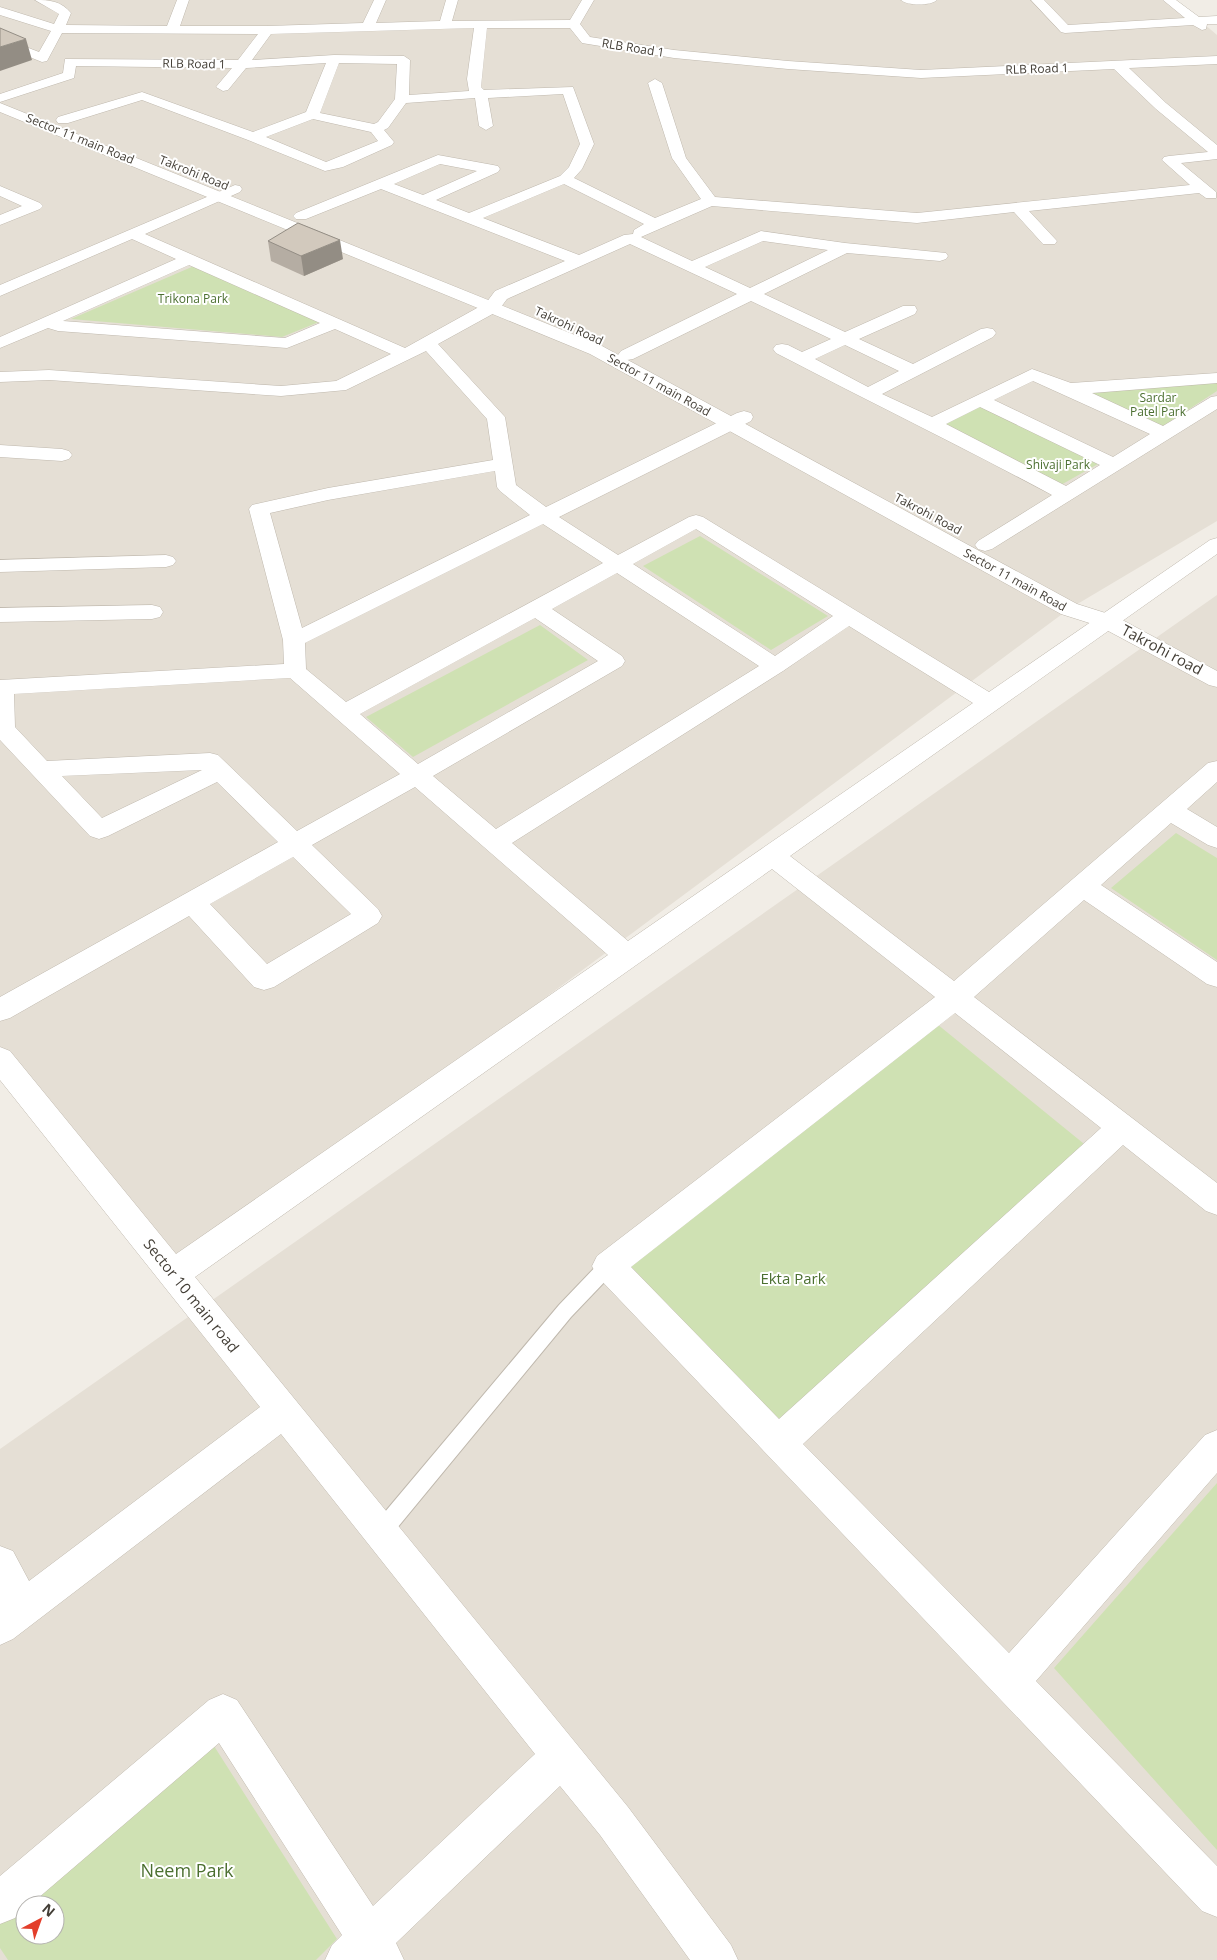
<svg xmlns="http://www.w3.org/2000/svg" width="1217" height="1960" font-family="'Open Sans',sans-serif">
	<rect width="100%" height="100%" fill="#f1ede6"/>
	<path fill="#e5dfd5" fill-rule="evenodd" d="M0,0H1176L1217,35V521L1069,609L173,1274L0,1059Z
		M1217,595V1960H0V1449ZM25,1905H55V1935H25Z"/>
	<path fill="#cfe1b3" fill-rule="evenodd" d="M194,266L319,322L282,337L71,319Z
		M1217,381V391L1160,428L1079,391Z
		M977,405L1098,464L1059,486L941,424Z
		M700,536L828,616L771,650L643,566Z
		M540,625L588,660L413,757L366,717Z
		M1176,833L1217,858V960L1111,888Z
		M937,1024L1094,1152L789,1439L622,1266Z
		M1217,1483V1850L1054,1668Z
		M207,1735L337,1939L316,1960H8L0,1948V1912ZM25,1905H55V1935H25Z"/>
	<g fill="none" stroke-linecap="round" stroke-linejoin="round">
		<g stroke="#bfb8ad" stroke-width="2">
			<path id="service" d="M608,1258L614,1260L617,1266L614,1272L571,1317L388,1539L381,1542L374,1539L371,1532L374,1525L559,1305L602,1260Z"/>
		</g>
		<g stroke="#bfb8ad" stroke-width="1">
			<path id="minor" d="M35,0C50,0 61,1 71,13L66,25L167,26L177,0H189L180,26H267L363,23L374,0H386L376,23L440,21L446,0H458L452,21L570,20L582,0H594L580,24L590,37L674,50L788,61L921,70L1217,56V64L1129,68L1166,103L1217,145V159L1181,163L1216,192V198H1206L1199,193L1029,211L1057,241L1055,244H1043L1014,212L917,223L712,206L641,237L692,261L761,231L845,243L946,253L948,256L946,259L940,261L847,253L764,294L845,332L903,306H915L917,310L915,314L859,339L913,364L981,329L987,328L993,329L996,333L993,337L882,394L932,417L1032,369L1071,383L1217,373V383L1092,393L1163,426L1211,397L1217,396V409L992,549L985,551L978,549L975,545L978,541L1052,495C961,446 868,401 776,353L773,349L776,345L782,344L788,345L802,352L831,339L751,301L633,359L627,360L621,359L618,355L621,351L737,294L630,244L507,299L498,311L438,344L505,417L516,485L546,507L737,413L744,411L751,413L753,417L751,421L559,517L618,555L689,517L696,515L703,517L989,692L1210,540L1217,538V554L790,856L954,981L1208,763L1217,761V782L1187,809L1217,827V848L1208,845L1171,823L1101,885L1217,962V987L1207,984L1084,900L974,997L1217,1183V1215L1206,1211L1123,1145L803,1444L1009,1653L1205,1435L1217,1430V1473L1036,1681L1217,1866V1917L1202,1911L597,1276L592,1266L597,1256L935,997L772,869L195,1277L628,1807L731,1945L738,1960H690L600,1835L560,1786L396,1943L404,1960H325L332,1945L342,1935L219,1743L30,1905H25V1909L15,1918L0,1924V1876L209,1700L223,1694L237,1700L373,1906L535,1754L281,1434L13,1639L0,1645V1546L13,1551L29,1581L260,1407L0,1080V1047L10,1051L176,1254L608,955L415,787L312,845L378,909L382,916L378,923L274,987L264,990L254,987L189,916L10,1018L0,1021V997L278,842L217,782L108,836L99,839L90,836L0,740V680L284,664L283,640L249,509L252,505L328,488L493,460L487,419L426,351L346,390L281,396L49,380L0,382V372L49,370L281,386L336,381L391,354L335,329L287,348L58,331L48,328L0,348V337L176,259L132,239L0,296V285L235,185L240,186L242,189L240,192L145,234L405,348L486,303L495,291L565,261L381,189L306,219H296L293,216L296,213L438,155L493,165L498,166L500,169L498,172L436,200L469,213L560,176L569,167L580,144L563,94L488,98L493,126L486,130L479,126L475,98L406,103L388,128L384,130L394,142L392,145L343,167L325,171L248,140L142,100L68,123H58L56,120L58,117L142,92L253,132L306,112L326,63L246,68L228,90L223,91L216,87L232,68L76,66L74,78L0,102V94L63,73L65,59L238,60L258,34L62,33L47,61L42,62L0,45V37L39,52L51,31L0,15V7L54,24L59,14ZM474,28L467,79L469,91L409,95L410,60L404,56L334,55L252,60L271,34ZM487,28H570L582,43L674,58L788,69L921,78L1114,69L1156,109L1208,152L1169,156L1164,157L1162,160L1190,185L917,213L715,197L686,158L662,83L655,79L648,83L672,158L701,199L655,218L574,178L582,169L594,144L573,87L484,90L481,87ZM339,63L397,64L395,99L378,122L374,124L320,113ZM313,119L371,132L378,141L326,162L266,137ZM440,164L477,171L423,195L394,184ZM564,184L644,224L634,230L633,234L624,235L579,255L483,218ZM763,241L828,250L750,288L705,267ZM189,265L320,323L285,338L63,321ZM845,345L899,371L868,387L815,359ZM1033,381L1150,434L1113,457L994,400ZM980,407L1100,465L1066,486L946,424ZM495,471L497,487L500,491L530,515L302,628L270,513L328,500ZM543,524L603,563L346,702L306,669L305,643ZM696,529L833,616L775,656L633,564ZM617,573L759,666L496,829L433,776L622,666L625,661L622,656L552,609ZM535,618L598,661L418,764L360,714ZM849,626L973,703L628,941L512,843L783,671ZM290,678L400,774L297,831L218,755L210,753L47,761L15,727L14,694ZM202,770L102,818L62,776ZM293,857L351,914L267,964L210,904ZM955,1013L1101,1128L779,1419L631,1267Z
				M901,0H937C931,6 907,6 901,0Z
				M1031,0H1044L1068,25L1185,18L1163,0H1176L1199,17L1217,16V24H1207L1206,29L1202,30L1193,25L1065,33L1061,32Z
				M0,186L40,203L43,206L40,209L0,225V215L22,206L0,196Z
				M0,445L62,449L69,451L72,455L69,459L62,461L0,457Z
				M166,555L173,557L176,561L173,565L166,567L0,572V560Z
				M152,605L160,607L163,612L160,617L152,619L0,622V608Z"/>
		</g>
		<g stroke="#bfb8ad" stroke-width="1">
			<path id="tertiary" d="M0,103L602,346L1077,604L1115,616L1217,671V687L1209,685L1099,626L1061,614L590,354L0,112Z"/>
		</g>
		<use href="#service" fill="#fff" fill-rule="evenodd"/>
		<use href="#minor" fill="#fff" fill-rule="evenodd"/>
		<use href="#tertiary" fill="#fff" fill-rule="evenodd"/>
	</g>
	<path fill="#b5ada3" d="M268,241L343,259L304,276L271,261Z"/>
	<path fill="#938d84" d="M26,39L32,60L0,71V47Z
		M340,240L343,259L304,276L301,256Z"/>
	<path fill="#d2c9bd" stroke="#938d84" d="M0,28L26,39L0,47Z
		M298,223L340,240L301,256L268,241Z"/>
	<g text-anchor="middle" stroke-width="4" stroke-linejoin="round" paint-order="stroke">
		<g font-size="12" fill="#433e36" stroke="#fff">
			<text transform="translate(633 48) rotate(9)" y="4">RLB Road 1</text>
			<text transform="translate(194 64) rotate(1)" y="4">RLB Road 1</text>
			<text transform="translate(1037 69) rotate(-2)" y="4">RLB Road 1</text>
			<text transform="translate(80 139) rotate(22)" y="4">Sector 11 main Road</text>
			<text transform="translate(194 173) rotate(22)" y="4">Takrohi Road</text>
			<text transform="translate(569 326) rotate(25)" y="4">Takrohi Road</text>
			<text transform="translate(659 385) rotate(29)" y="4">Sector 11 main Road</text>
			<text transform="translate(928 514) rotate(28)" y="4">Takrohi Road</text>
			<text transform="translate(1015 580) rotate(29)" y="4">Sector 11 main Road</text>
		</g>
		<g font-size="12" fill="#4b6f30" stroke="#fff">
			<text x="193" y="303">Trikona Park</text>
			<text x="1158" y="402">Sardar<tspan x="1158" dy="14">Patel Park</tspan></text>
			<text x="1058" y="469">Shivaji Park</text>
		</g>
		<g font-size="15" fill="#433e36" stroke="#fff">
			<text transform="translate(1162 650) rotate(28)" y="5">Takrohi road</text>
			<text transform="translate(191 1296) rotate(51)" y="5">Sector 10 main road</text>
		</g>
		<g font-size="15" fill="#4b6f30" stroke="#fff">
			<text x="793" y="1284">Ekta Park</text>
		</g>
		<g font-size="18" fill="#4b6f30" stroke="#fff">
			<text x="187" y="1877">Neem Park</text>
		</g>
	</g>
	<g transform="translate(40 1920) rotate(41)"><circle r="24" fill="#ffffff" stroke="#b4b2af"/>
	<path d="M0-4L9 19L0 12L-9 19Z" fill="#e33f2b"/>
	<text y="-8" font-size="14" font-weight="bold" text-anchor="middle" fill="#433e36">N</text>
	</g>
</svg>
